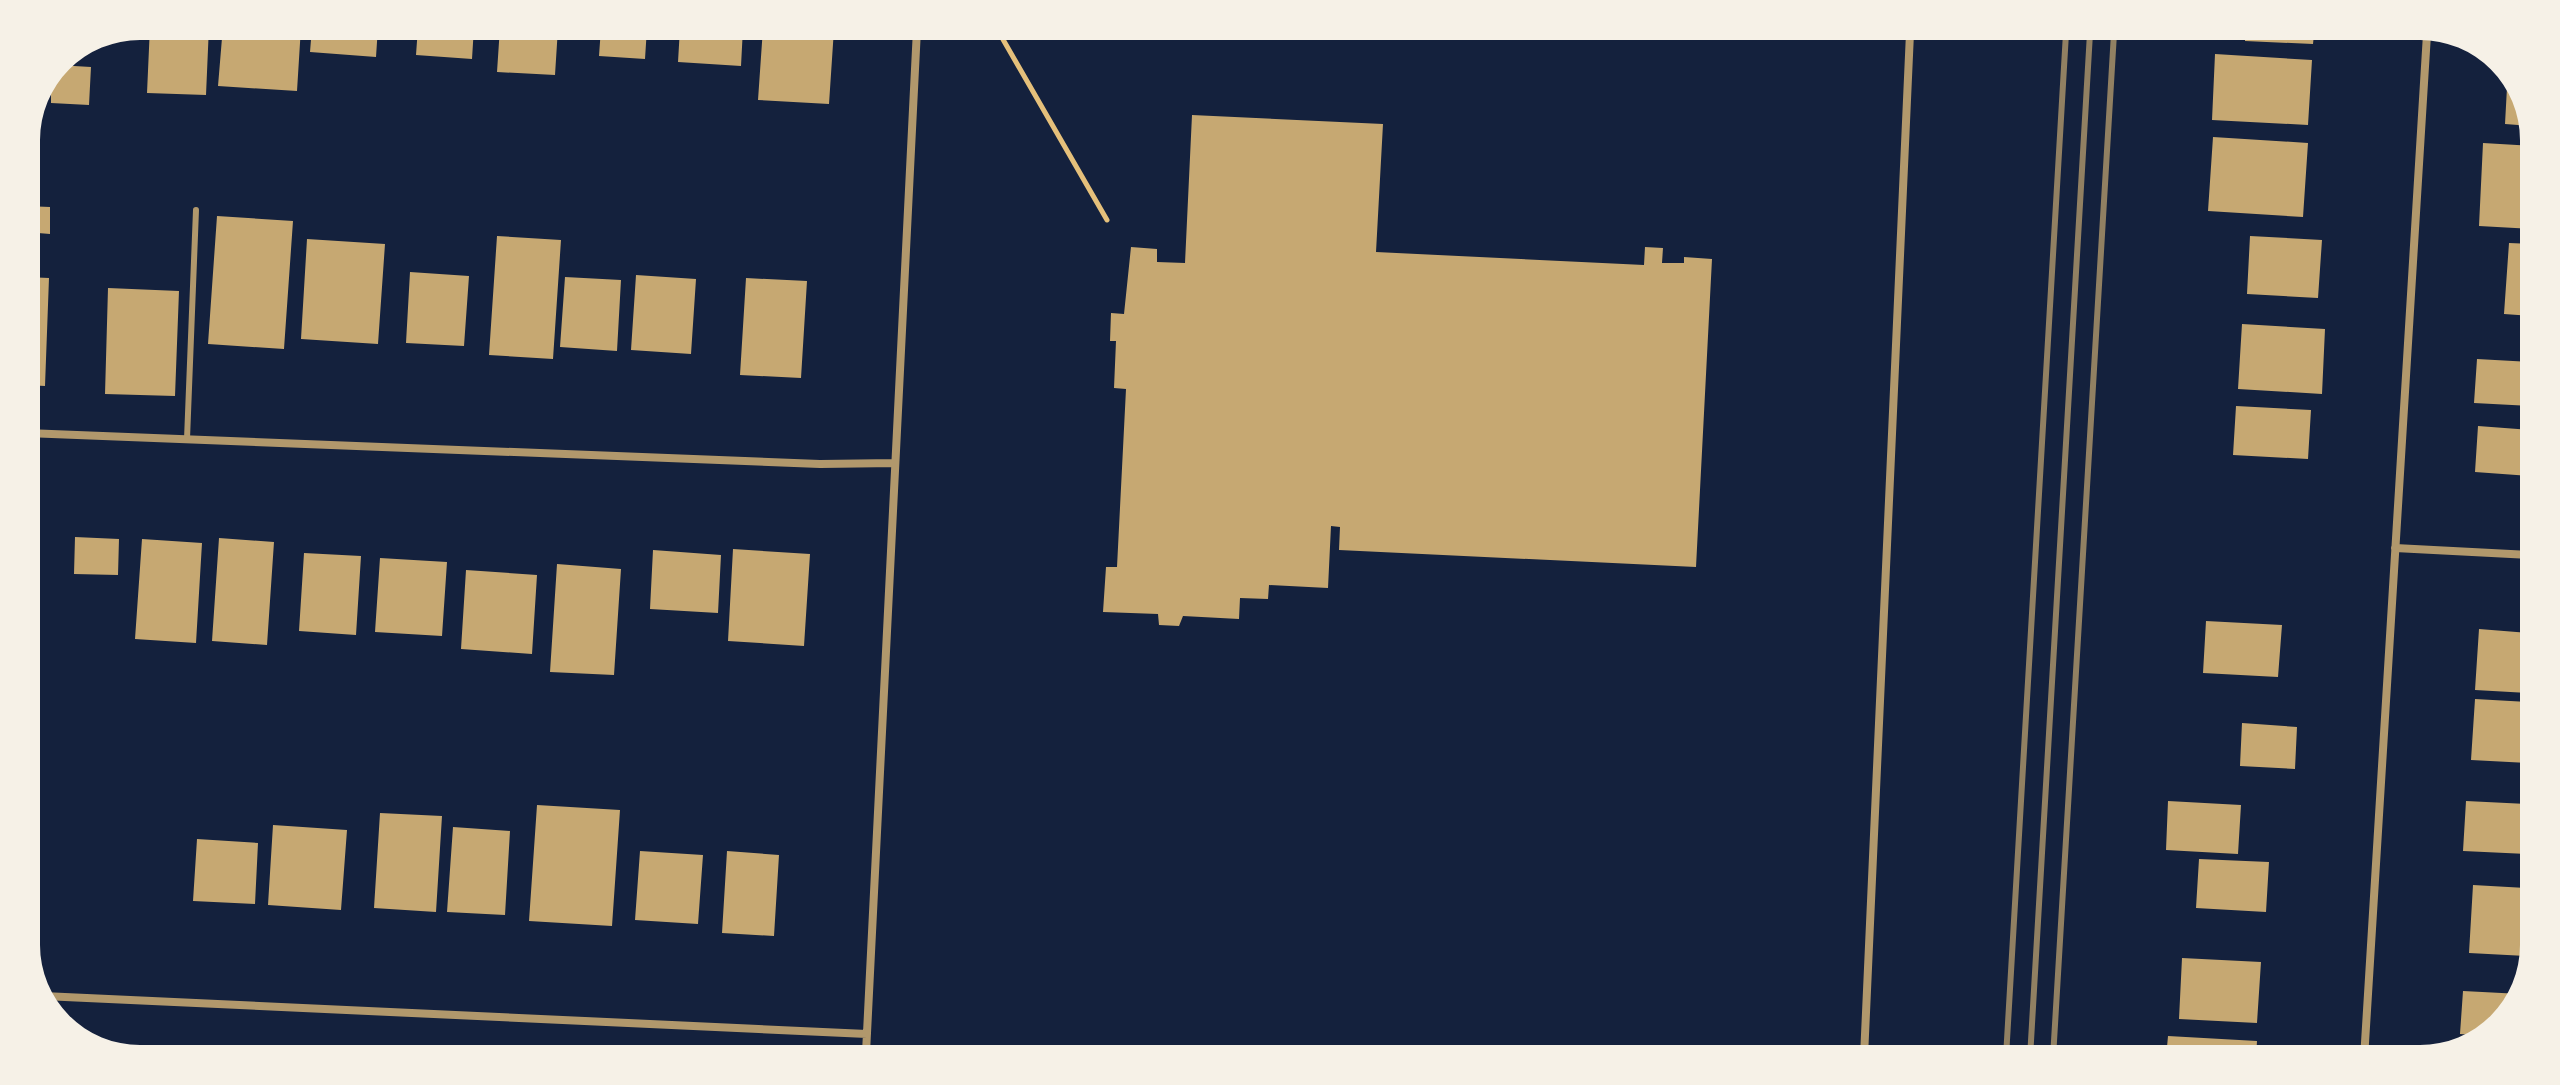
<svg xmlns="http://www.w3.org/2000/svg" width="2560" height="1085" font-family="Rubik,sans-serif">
	<rect width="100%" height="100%" fill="#14213d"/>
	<path fill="#c6a872" d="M150,26H209L206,95L147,93Z
		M223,26L301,27L297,91L218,86Z
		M312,27H378L376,57L310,52Z
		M418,27H474L472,59L416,55Z
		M500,27L558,28L555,75L497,72Z
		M601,28H647L645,59L599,56Z
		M680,28H743L741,66L678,62Z
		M763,28L834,29L829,104L758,100Z
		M2245,34H2314L2313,44L2245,41Z
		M2215,54L2312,60L2308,125L2212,120Z
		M57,65L91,67L89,105L51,103V78Z
		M2508,69L2511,71L2531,126L2505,124Z
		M1192,115L1383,124L1376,252L1644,265L1645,247L1663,248L1662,263H1684V257L1712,259L1696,567L1339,550L1340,527L1331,526L1328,588L1269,585L1268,599L1240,598L1239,619L1183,616L1179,626L1159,625L1158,614L1103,612L1106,567H1117L1126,389L1114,388L1116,341H1110L1111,313L1124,314L1131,247L1157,249V262L1185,263Z
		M2213,137L2308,143L2303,217L2208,211Z
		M2483,143L2534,146L2533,229L2479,226Z
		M26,206L50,207V234L26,232Z
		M217,216L293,221L284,349L208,344Z
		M497,236L561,240L553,359L489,355Z
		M2250,236L2322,240L2318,298L2247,294Z
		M307,239L385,244L378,344L301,339Z
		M2509,243L2533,244L2532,316L2504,314Z
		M410,272L469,276L464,346L406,343Z
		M636,275L696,279L691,354L631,350Z
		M26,277L49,278L45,386L26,385Z
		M565,277L621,280L617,351L560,347Z
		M746,278L807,281L801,378L740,375Z
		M108,288L179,291L175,396L105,394Z
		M2242,324L2325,329L2322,394L2238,389Z
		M2477,359L2531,362V406L2474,403Z
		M2236,406L2311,410L2308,459L2233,455Z
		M2478,426L2531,430L2530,476L2475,472Z
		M26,522H32L31,582H26Z
		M75,537L119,539L118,575L74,574Z
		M219,538L274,542L267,645L212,641Z
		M142,539L202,543L196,643L135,639Z
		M733,549L810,554L804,646L728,641Z
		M653,550L721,555L718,613L650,609Z
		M304,553L361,556L356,635L299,631Z
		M380,558L447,562L442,636L375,632Z
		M557,564L621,569L614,675L550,672Z
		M466,570L537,575L532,654L461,649Z
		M2206,621L2282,625L2278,677L2203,673Z
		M2479,629L2529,633L2528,693L2475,690Z
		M2475,699L2528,702V763L2471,760Z
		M2242,723L2297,727L2295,769L2240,766Z
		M2168,801L2241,805L2238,854L2166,850Z
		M2466,801L2527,804V854L2463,851Z
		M537,805L620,810L612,926L529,921Z
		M380,813L442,816L436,912L374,908Z
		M273,825L347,830L341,910L268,905Z
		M453,827L510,831L505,915L447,912Z
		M197,839L258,843L255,904L193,901Z
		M640,851L703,855L698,924L635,920Z
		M727,851L779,855L774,936L722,933Z
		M2199,859L2269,862L2266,912L2196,908Z
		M2473,885L2526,888V956L2469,953Z
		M2182,958L2261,962L2257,1023L2179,1019Z
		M2463,991L2521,994L2486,1036L2460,1034Z
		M2168,1036L2257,1041L2256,1058H2166Z"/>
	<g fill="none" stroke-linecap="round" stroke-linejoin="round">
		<path stroke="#e5c07b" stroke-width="5" d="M997,29L1107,220"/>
		<path stroke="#b1986c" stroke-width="6" d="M187,439L196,210"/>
		<path stroke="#b1986c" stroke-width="8" d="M26,433L820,464L895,463
			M2395,548L2530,555
			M43,996L867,1034
			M866,1053L917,29
			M1864,1057L1910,33
			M2364,1059L2427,34"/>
		<path stroke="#918062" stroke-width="6" d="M2006,1057L2066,33
			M2030,1058L2090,33
			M2053,1058L2114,33"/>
	</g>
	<path d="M0 0H2560V1085H0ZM140 40H2420A100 100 0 0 1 2520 140V945A100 100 0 0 1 2420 1045H140A100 100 0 0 1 40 945V140A100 100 0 0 1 140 40Z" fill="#f6f1e7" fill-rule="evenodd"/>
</svg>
